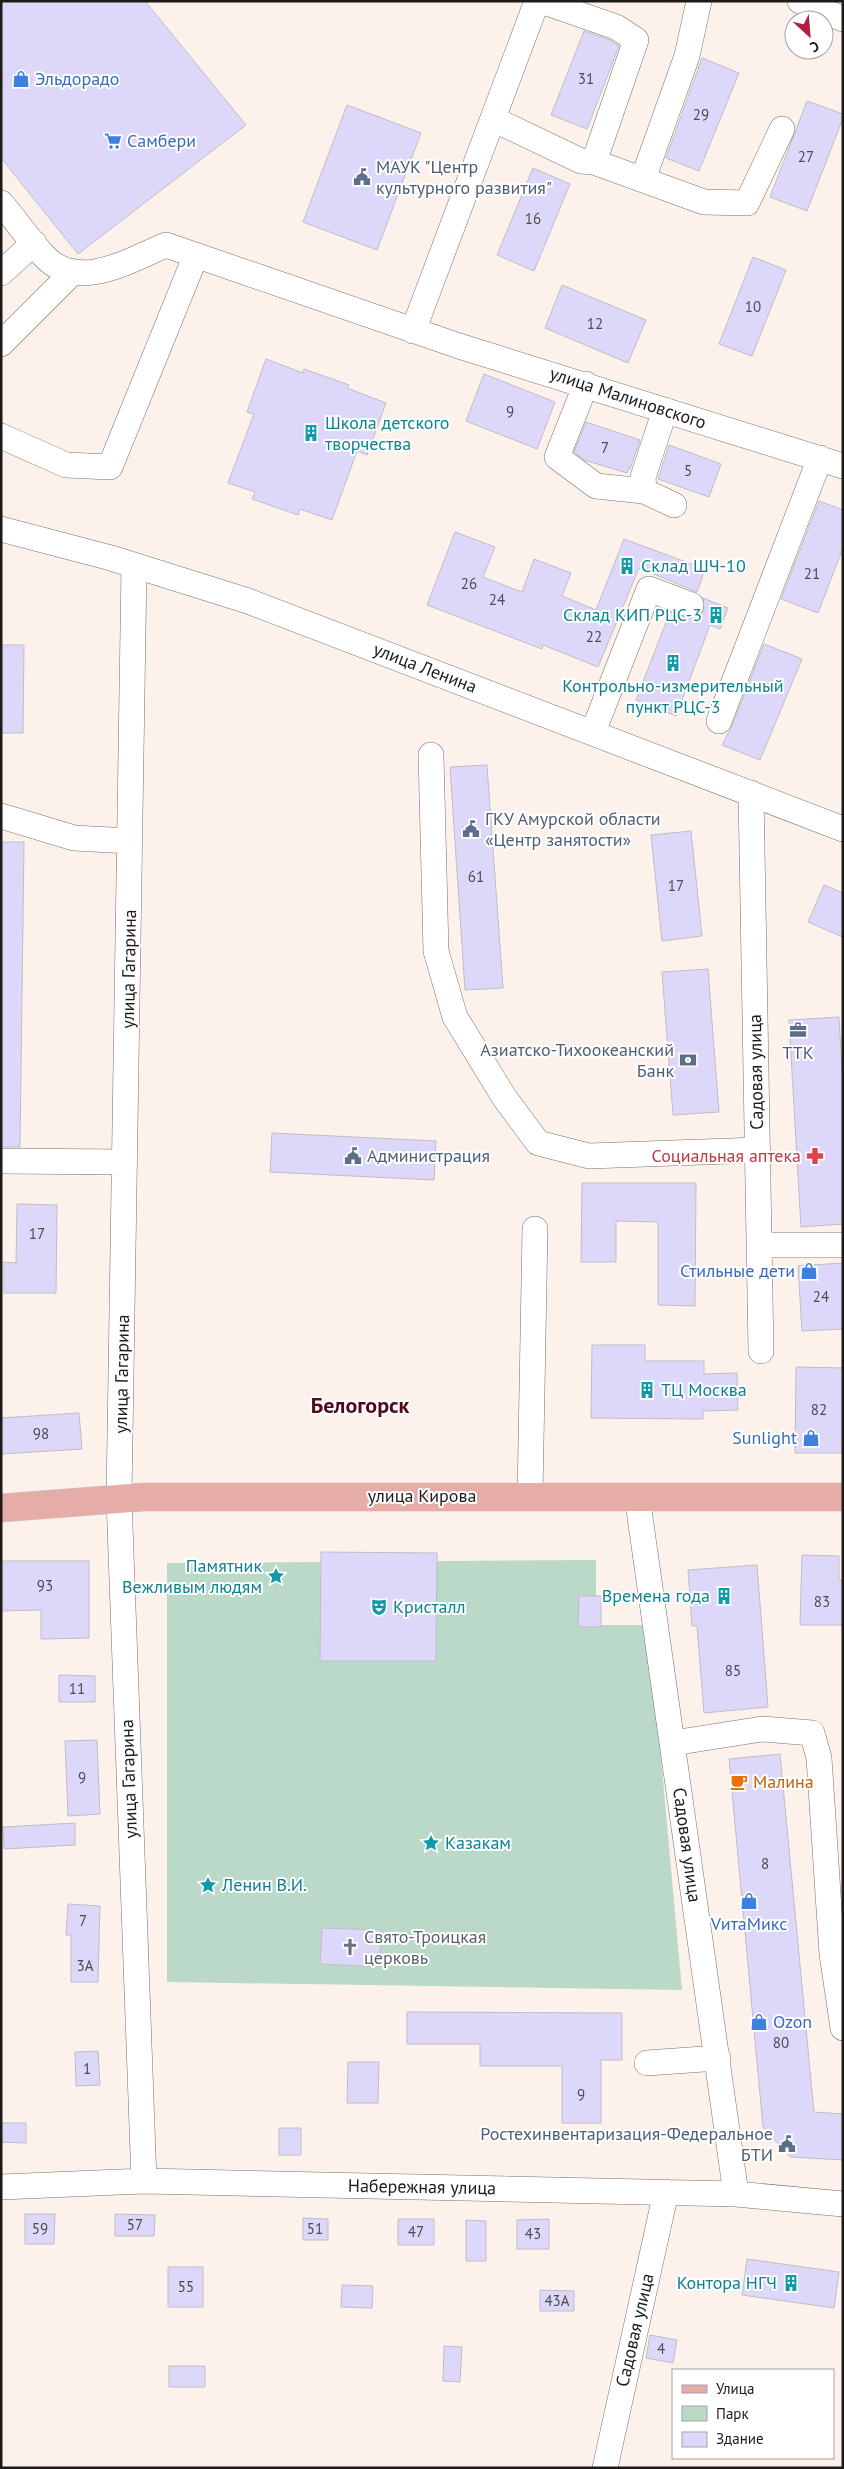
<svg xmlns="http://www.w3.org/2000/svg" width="844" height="2469" font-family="'PT Sans',sans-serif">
	<rect width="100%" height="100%" fill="#fcf2eb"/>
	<path fill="#bad9c9" d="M596,1560V1625H649L682,1990L167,1982V1563Z"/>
	<path fill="#ddd8f9" stroke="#bfbdc7" d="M1,1H145L246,125L78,254L1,158Z
		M584,31L610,40L619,46L587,129L551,115Z
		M702,58L739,73L699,171L666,158Z
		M807,101L843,114V118L807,211L770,197Z
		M347,105L421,133L377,250L303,222Z
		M533,168L570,184L534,271L497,255Z
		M753,257L786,270L752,356L719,344Z
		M562,285L646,320L628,363L545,328Z
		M266,359L303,373L304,369L349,385L347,388L386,403L367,455L357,451L332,520L300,509L298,515L252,499L255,492L228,483L254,414L247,412Z
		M484,374L555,402L537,449L466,421Z
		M586,422L640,440L630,469L629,468L627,473L584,460L574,452Z
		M669,445L721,464L709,497L658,479Z
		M819,501L843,510V548L818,613L781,599Z
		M455,532L495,547L483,577L522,592L534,559L571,573L562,596L596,610L624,539L705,569L697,592L639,568L598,667L543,645L542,649L427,605Z
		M703,598L728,608L720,629L710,625L676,716L636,700L670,612L694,619L704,611Z
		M764,644L802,659L760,760L722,745L732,726Z
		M1,645H24L23,733H1Z
		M487,765L503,988L465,990L450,767Z
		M691,831L702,936L662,941L651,835Z
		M1,842H24L20,1147H1Z
		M824,885L843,893V937L808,922Z
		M708,969L719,1112L673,1115L662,972Z
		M839,1017L843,1088V1224L801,1227L789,1020Z
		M272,1133L436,1141L434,1180L270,1172Z
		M582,1183H696L695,1306L658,1305V1222L616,1221V1262H581Z
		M17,1204L57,1205L56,1293H4V1262L16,1263Z
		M843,1263V1329L802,1331L798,1266Z
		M592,1345H645V1361H704V1374L737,1373L738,1410L703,1411V1419L591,1418Z
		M796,1367L843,1368V1453H795Z
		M79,1413L82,1449L1,1454V1418Z
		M321,1552L437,1553L436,1661H320Z
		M802,1555L839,1556V1580H843V1625H800Z
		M1,1561H89V1638L41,1639V1610L1,1611Z
		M757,1565L768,1707L704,1713L697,1626H692L688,1570Z
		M579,1596H601V1627H578Z
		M59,1675L95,1676V1702H59Z
		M97,1740L100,1814L68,1816L65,1741Z
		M780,1754L814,2112L843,2114V2160L790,2157L763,2127L729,1759Z
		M75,1823V1845L4,1849L3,1827Z
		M68,1904L100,1906L98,1982H71V1935H66Z
		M322,1928L381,1930L379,1967L320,1964Z
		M407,2012L622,2013V2060H601V2123H562V2066H480V2044H407Z
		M98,2051L100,2085L76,2086L75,2052Z
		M348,2062H379L378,2103H347Z
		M1,2123H26V2143L1,2142Z
		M279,2128H301V2155H279Z
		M25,2214H55L54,2244H25Z
		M115,2214L155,2215L154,2236H115Z
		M303,2218L328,2219V2240H303Z
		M398,2219H434V2245H398Z
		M549,2219V2249H517V2220Z
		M466,2220L486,2221V2261H466Z
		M747,2259L839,2272L834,2308L742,2295Z
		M168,2267H203V2307H168Z
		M342,2285L373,2286L372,2308L341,2307Z
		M540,2290L574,2291V2311H540Z
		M650,2335L677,2340L673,2363L646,2358Z
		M444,2346L462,2347L460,2382L443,2381Z
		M169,2366H205V2387H169Z"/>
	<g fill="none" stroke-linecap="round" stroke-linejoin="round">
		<g stroke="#79706a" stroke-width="26">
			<path id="minor" d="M541,1L616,27L636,40L594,162
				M800,1L843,19
				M493,119L581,161L594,162L704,202L747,203L782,129
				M643,179L687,56L699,1
				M1,203C16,220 29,240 45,257C79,292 130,260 166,245L459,346L843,466
				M1,273L34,243
				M413,331L537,1
				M1,344L72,273
				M586,384L557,457L596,486L644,491
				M665,410L643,477L644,491L674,505
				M1,436L66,465L110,467L196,255
				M1,529L111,558L248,601L843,829
				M134,567L119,1498L144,2181
				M719,721L820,458
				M593,732L649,589L691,605
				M431,755L436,951L455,1017L504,1097L538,1143L589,1156L758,1150
				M751,793L761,1351
				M1,816L74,838L130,841
				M1,1161L125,1162
				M760,1245H843
				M530,1496L535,1229
				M637,1496L736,2194
				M673,1743L762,1729L812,1733L819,1758L832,1954L843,2028
				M647,2063L718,2058
				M1,2187L144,2181L736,2194L843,2204
				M605,2468L666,2192"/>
		</g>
		<g stroke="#d2d1d1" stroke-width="29">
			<path id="major" d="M1,1508L144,1497H843"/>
		</g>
		<use href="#minor" stroke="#fff" stroke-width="25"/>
		<use href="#major" stroke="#e6aca8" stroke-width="28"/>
	</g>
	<defs>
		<g id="shop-bare" transform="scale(1.35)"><path d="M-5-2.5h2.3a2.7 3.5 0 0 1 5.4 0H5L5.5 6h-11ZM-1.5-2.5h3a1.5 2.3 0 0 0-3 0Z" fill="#3f7fe0" stroke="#fff" stroke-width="2.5" paint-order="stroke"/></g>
		<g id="supermarket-bare" transform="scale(1.35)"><path d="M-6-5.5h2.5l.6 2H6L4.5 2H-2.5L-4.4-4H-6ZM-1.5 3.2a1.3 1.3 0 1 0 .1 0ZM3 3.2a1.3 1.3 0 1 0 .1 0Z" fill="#3f7fe0" stroke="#fff" stroke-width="2.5" paint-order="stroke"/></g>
		<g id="civic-bare" transform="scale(1.35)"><path d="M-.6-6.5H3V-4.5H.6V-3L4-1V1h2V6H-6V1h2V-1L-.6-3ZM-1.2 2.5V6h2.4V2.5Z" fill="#5c6f8a" stroke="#fff" stroke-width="2.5" paint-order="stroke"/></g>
		<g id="building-bare" transform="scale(1.35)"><path d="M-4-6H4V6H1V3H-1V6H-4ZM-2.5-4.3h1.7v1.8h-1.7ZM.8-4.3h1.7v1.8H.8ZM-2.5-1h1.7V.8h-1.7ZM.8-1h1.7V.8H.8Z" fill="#0f9aa8" stroke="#fff" stroke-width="2.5" paint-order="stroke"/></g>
		<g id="office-bare" transform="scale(1.35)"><path d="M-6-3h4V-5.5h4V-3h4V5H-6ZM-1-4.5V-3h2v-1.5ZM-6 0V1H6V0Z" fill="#5c6f8a" stroke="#fff" stroke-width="2.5" paint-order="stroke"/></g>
		<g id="bank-bare" transform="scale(1.35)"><path d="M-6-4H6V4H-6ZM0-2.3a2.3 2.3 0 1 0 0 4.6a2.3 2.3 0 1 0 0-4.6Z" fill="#5c6f8a" stroke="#fff" stroke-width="2.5" paint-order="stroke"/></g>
		<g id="pharmacy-bare" transform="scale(1.35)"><path d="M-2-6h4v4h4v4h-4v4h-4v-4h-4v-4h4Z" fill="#e0444e" stroke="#fff" stroke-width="2.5" paint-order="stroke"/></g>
		<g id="sight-bare" transform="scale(1.35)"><path d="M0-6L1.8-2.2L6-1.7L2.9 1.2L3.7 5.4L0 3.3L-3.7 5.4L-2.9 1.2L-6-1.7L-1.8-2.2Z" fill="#0f9aa8" stroke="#fff" stroke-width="2.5" paint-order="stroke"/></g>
		<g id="theatre-bare" transform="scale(1.35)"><path d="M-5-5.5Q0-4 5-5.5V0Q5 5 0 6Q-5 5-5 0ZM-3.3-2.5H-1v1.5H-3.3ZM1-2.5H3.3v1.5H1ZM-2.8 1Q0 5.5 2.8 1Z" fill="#0f9aa8" stroke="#fff" stroke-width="2.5" paint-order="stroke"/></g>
		<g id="cafe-bare" transform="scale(1.35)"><path d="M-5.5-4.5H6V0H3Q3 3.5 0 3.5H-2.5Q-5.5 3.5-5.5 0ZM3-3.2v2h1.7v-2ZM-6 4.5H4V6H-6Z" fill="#e8710a" stroke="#fff" stroke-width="2.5" paint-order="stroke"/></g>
		<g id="church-bare" transform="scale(1.35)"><path d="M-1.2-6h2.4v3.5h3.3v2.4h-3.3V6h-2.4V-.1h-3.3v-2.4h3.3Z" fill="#6b7280" stroke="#fff" stroke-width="2.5" paint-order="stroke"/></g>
	</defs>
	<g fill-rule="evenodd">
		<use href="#shop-bare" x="21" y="79"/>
		<use href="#supermarket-bare" x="113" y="141"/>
		<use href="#civic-bare" x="362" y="177"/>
		<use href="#building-bare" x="311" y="433"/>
		<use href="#building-bare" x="627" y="566"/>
		<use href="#building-bare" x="716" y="615"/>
		<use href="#building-bare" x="673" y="663"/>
		<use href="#civic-bare" x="471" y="829"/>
		<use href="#office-bare" x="798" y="1030"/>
		<use href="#bank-bare" x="688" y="1060"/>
		<use href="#civic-bare" x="353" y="1156"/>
		<use href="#pharmacy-bare" x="815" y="1156"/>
		<use href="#shop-bare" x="809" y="1271"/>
		<use href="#building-bare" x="647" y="1390"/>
		<use href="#shop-bare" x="811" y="1438"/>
		<use href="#sight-bare" x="276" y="1576"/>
		<use href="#building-bare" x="724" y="1596"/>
		<use href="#theatre-bare" x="379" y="1607"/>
		<use href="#cafe-bare" x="739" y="1782"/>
		<use href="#sight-bare" x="431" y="1843"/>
		<use href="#sight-bare" x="208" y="1885"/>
		<use href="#shop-bare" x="749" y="1901"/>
		<use href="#church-bare" x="350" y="1947"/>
		<use href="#shop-bare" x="759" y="2022"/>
		<use href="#civic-bare" x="787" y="2144"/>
		<use href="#building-bare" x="791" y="2283"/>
	</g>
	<g text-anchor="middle" stroke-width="4" stroke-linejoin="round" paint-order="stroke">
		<g font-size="15" fill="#4e4a50">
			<text x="586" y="84">31</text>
			<text x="701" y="120">29</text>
			<text x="806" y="162">27</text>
			<text x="533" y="224">16</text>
			<text x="753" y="312">10</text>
			<text x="595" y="329">12</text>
			<text x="510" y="417">9</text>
			<text x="605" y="453">7</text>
			<text x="688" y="476">5</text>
			<text x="812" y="579">21</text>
			<text x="469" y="589">26</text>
			<text x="497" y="605">24</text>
			<text x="594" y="642">22</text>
			<text x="476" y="882">61</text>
			<text x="676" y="891">17</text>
			<text x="37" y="1239">17</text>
			<text x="821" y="1302">24</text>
			<text x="819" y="1415">82</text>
			<text x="41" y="1439">98</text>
			<text x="45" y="1591">93</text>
			<text x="822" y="1607">83</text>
			<text x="733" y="1676">85</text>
			<text x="77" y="1694">11</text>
			<text x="82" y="1783">9</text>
			<text x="765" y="1869">8</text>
			<text x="83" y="1926">7</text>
			<text x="85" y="1971">3А</text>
			<text x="781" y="2048">80</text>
			<text x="87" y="2074">1</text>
			<text x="581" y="2100">9</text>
			<text x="135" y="2230">57</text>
			<text x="40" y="2234">59</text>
			<text x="315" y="2234">51</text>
			<text x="416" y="2237">47</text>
			<text x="533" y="2239">43</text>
			<text x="186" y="2292">55</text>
			<text x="557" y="2306">43А</text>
			<text x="661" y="2354">4</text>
		</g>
		<g font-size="18" fill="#366cbe" stroke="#fff" text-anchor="start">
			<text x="35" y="85">Эльдорадо</text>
			<text x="127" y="147">Самбери</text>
			<text x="795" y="1277" text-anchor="end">Стильные дети</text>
			<text x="797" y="1444" text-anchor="end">Sunlight</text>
			<text x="749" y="1930" text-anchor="middle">VитаМикс</text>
			<text x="773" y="2028">Ozon</text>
		</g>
		<g font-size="18" fill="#4e5e75" stroke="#fff" text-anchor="start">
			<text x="376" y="173">МАУК "Центр<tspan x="376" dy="21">культурного развития"</tspan></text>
			<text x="485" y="825">ГКУ Амурской области<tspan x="485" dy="21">«Центр занятости»</tspan></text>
			<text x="674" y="1056" text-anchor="end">Азиатско-Тихоокеанский<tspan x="674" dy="21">Банк</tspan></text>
			<text x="798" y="1059" text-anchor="middle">ТТК</text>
			<text x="367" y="1162">Администрация</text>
			<text x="773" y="2140" text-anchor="end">Ростехинвентаризация-Федеральное<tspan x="773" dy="21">БТИ</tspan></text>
		</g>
		<g font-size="18" fill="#1e1a18" stroke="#fff">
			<text transform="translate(628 398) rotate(18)" y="6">улица Малиновского</text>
			<text transform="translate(425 668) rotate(21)" y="6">улица Ленина</text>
			<text transform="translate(129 969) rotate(-89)" y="6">улица Гагарина</text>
			<text transform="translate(756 1072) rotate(-91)" y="6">Садовая улица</text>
			<text transform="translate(122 1374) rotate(-89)" y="6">улица Гагарина</text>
			<text x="422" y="1502">улица Кирова</text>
			<text transform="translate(129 1779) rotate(-92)" y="6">улица Гагарина</text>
			<text transform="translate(687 1845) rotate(82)" y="6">Садовая улица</text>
			<text transform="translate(422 2187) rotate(1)" y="6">Набережная улица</text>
			<text transform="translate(635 2330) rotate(-77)" y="6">Садовая улица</text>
		</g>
		<g font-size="18" fill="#0d838f" stroke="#fff" text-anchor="start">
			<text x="325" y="429">Школа детского<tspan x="325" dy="21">творчества</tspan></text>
			<text x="641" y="572">Склад ШЧ-10</text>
			<text x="702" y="621" text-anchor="end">Склад КИП РЦС-3</text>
			<text x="673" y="692" text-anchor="middle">Контрольно-измерительный<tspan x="673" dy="21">пункт РЦС-3</tspan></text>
			<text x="661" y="1396">ТЦ Москва</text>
			<text x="262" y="1572" text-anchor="end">Памятник<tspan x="262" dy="21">Вежливым людям</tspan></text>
			<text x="710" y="1602" text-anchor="end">Времена года</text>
			<text x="393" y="1613">Кристалл</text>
			<text x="445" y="1849">Казакам</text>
			<text x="222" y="1891">Ленин В.И.</text>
			<text x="777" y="2289" text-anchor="end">Контора НГЧ</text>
		</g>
		<g font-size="18" fill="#be3a42" stroke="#fff" text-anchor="end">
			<text x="801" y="1162">Социальная аптека</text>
		</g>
		<g font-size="18" fill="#c56008" stroke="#fff" text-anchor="start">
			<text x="753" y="1788">Малина</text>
		</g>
		<g font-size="18" fill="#5b616d" stroke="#fff" text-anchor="start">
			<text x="364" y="1943">Свято-Троицкая<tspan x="364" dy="21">церковь</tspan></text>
		</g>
		<g font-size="22" font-weight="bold" fill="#4f0a1b" stroke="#fff">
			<text x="360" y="1413">Белогорск</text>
		</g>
	</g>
	<rect width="844" height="2469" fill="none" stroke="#1e1a18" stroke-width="5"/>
	<rect x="672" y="2369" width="162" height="90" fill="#ffffff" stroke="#a5a3a3"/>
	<rect x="682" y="2385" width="25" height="8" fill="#e6aca8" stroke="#a5a3a3"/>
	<text x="716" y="2394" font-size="15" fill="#1e1a18">Улица</text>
	<rect x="682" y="2406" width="25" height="15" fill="#bad9c9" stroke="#a5a3a3"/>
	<text x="716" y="2419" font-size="15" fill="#1e1a18">Парк</text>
	<rect x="682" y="2432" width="25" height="15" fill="#ddd8f9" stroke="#a5a3a3"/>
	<text x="716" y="2444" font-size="15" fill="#1e1a18">Здание</text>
	<g transform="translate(809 35) rotate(154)"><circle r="24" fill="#ffffff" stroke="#a5a3a3"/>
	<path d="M0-4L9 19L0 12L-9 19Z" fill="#b01d43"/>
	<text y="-8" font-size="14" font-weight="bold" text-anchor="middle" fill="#1e1a18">С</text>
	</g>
</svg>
